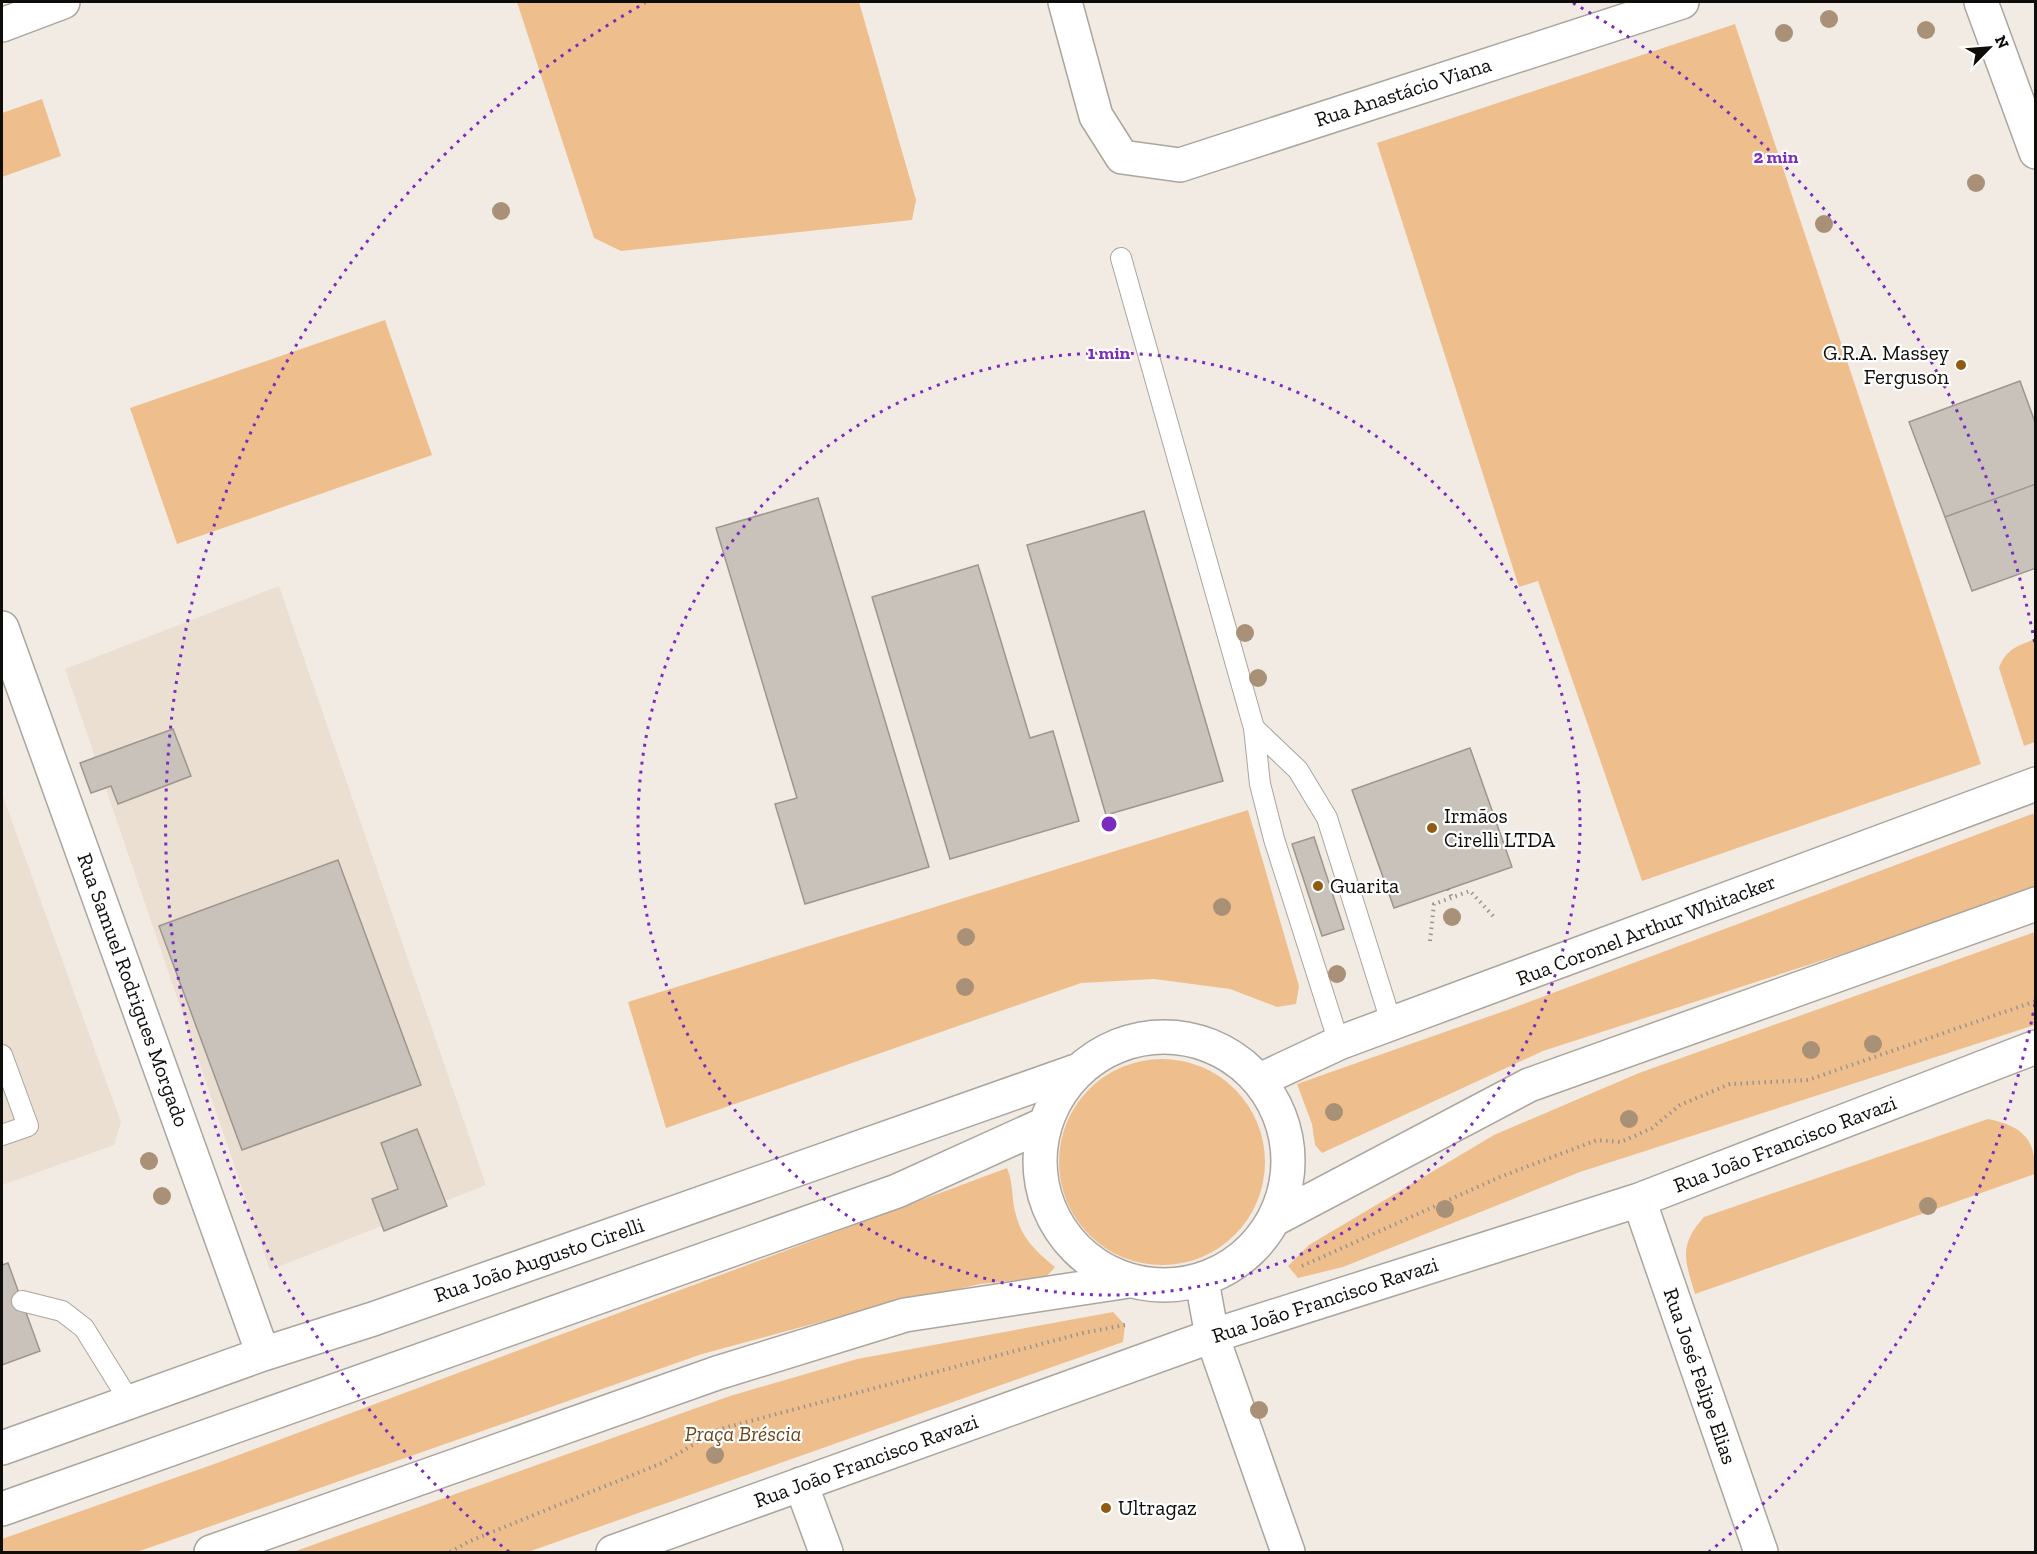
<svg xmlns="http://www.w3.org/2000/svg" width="2037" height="1554" font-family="'Zilla Slab',serif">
	<rect width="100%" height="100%" fill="#f2ebe4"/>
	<path fill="#ebdfd2" d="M279,586L486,1185L270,1270L65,669Z
		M2,794L121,1122L114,1145L2,1185Z"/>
	<path fill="#eebf8c" d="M517,2H859L916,200L912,220L621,251L594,238Z
		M1735,24L1981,764L1642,881L1538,581L1519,587L1377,143Z
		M42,99L61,156L2,177V113Z
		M385,320L432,455L177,544L130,408Z
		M2035,639V742L2024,746L1999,668C2006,649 2017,646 2035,639Z
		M1248,810L1299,986L1296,1004L1277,1007L1230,989L1154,979L1081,983L666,1128L628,1002Z
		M2035,813V888L1972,912L1543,1051L1322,1153L1315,1145L1312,1124L1297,1084L1510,1009Z
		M2035,932V1025L1580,1172L1343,1267L1298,1278L1288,1266L1309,1245L1494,1135L1639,1073Z
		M1059 1162a103 103 0 1 1 206 0a103 103 0 1 1-206 0Z
		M1988,1119C2022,1126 2036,1138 2035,1174L1695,1294C1685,1260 1678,1246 1704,1217Z
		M1007,1168C1014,1184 1011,1199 1016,1215C1022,1239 1037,1252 1055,1267L1046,1277L980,1284L857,1312L702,1354L137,1552H2V1539L217,1463Z
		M1113,1312L1125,1325L1123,1342L528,1552H293L730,1396L857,1359Z"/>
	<path fill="#c8c2bb" stroke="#9c968f" stroke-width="1.5" d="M2020,381L2036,425V484L1945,517L1909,422Z
		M2036,484V568L1972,591L1945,517Z
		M818,498L929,867L805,904L775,804L797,798L716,528Z
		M1144,511L1223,781L1106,815L1027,545Z
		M978,565L1030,738L1053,731L1079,821L950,859L872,597Z
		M173,729L191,776L118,804L111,786L91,793L80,763Z
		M1470,748L1512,867L1394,908L1352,790Z
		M1314,837L1344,929L1322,936L1292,844Z
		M338,860L421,1085L242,1150L159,926Z
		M417,1129L447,1206L384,1231L372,1199L398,1189L381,1143Z
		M8,1263L40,1351L2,1365V1265Z"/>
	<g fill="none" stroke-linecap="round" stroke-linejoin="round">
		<g stroke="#aba59e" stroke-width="22">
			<path id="service" d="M1121,258L1254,728L1260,784L1274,839L1339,1043
				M1254,728L1298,770L1327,818L1392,1025
				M2,1055L28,1126L2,1135
				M22,1301L62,1311L84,1328L130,1402"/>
		</g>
		<g stroke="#aba59e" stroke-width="36">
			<path id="minor" d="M1065,2L1096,116L1122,157L1180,165L1682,2
				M1981,2L2036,152
				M2,25L63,2
				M2,628L263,1354
				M1639,1200L1761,1552
				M1202,1281L1212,1336L1288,1552
				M2,1448L263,1354L373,1319L1076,1071
				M801,1484L826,1552
				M613,1552L1212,1336L1639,1200L2036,1047"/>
		</g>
		<g stroke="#aba59e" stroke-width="36">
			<path id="secondary" d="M1040 1161a124 124 0 1 1 248 0a124 124 0 1 1-248 0Z
				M1260,1080L1339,1043L2036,784
				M1275,1219L1529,1085L2036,904
				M2,1509L897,1191L1045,1124
				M211,1552L717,1373L905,1315L1129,1281"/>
		</g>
		<path stroke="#99948f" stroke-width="4" stroke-dasharray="1.5 4.5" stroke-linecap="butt" d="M1448,889L1452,898
			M1430,941L1434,904L1470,891L1494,917
			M1302,1266L1500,1177L1597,1140L1621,1142L1652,1128L1680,1105L1730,1084L1808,1080L2036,1001
			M450,1552L470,1541L662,1463L720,1429L1083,1333L1125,1325"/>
		<use href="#service" stroke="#fff" stroke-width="20"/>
		<use href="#minor" stroke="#fff" stroke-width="33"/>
		<use href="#secondary" stroke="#fff" stroke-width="33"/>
	</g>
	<g fill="#a89176">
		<circle cx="1829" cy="19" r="9"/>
		<circle cx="1926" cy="30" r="9"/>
		<circle cx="1784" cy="33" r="9"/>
		<circle cx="1976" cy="183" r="9"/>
		<circle cx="501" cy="211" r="9"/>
		<circle cx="1824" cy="224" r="9"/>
		<circle cx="1245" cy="633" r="9"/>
		<circle cx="1258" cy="678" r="9"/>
		<circle cx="1222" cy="907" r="9"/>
		<circle cx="1452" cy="917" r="9"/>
		<circle cx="966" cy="937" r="9"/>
		<circle cx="1337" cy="974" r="9"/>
		<circle cx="965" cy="987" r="9"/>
		<circle cx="1873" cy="1044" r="9"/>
		<circle cx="1811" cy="1050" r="9"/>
		<circle cx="1334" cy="1112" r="9"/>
		<circle cx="1629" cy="1119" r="9"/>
		<circle cx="149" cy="1161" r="9"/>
		<circle cx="162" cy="1196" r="9"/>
		<circle cx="1928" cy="1206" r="9"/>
		<circle cx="1445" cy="1209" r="9"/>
		<circle cx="1259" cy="1410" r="9"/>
		<circle cx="715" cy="1455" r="9"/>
	</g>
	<g fill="none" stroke="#7b2cbf" stroke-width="3" stroke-dasharray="3 6">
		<circle cx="1109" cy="824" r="471"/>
		<path d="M2035 1004A943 943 0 0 1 1709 1552M509 1552A943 943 0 0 1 645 3M1573 3A943 943 0 0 1 2035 644"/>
	</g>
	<g fill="#915c11" stroke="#fff" stroke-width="2">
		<circle cx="1961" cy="365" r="6"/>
		<circle cx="1432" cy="828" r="6"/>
		<circle cx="1318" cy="886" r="6"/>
		<circle cx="1106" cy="1508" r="6"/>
	</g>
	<g text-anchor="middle" stroke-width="4.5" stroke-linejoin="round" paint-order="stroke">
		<g font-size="21" fill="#0f0d0a" stroke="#fff">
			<text transform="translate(1403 92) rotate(-18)" y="7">Rua Anastácio Viana</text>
			<text transform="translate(1646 930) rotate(-21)" y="7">Rua Coronel Arthur Whitacker</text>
			<text transform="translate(133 990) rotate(70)" y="7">Rua Samuel Rodrigues Morgado</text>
			<text transform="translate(1785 1144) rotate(-21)" y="7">Rua João Francisco Ravazi</text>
			<text transform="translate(539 1260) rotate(-19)" y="7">Rua João Augusto Cirelli</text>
			<text transform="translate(1325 1300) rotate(-18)" y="7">Rua João Francisco Ravazi</text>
			<text transform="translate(1700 1376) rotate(71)" y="7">Rua José Felipe Elias</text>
			<text transform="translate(866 1461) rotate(-20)" y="7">Rua João Francisco Ravazi</text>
		</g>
		<g font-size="21" fill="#0f0d0a" stroke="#fff" text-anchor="start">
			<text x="1949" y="360" text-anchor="end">G.R.A. Massey<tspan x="1949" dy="24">Ferguson</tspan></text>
			<text x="1444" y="823">Irmãos<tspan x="1444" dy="24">Cirelli LTDA</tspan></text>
			<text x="1330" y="893">Guarita</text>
			<text x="1118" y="1515">Ultragaz</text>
		</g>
		<g font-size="21" font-style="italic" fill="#6b471c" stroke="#fff">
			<text x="743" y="1441">Praça Bréscia</text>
		</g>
	</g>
	<circle cx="1109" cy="824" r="9" fill="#7b2cbf" stroke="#fff" stroke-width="3"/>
	<g font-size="18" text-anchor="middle" font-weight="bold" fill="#7b2cbf" stroke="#fff" stroke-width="4.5" stroke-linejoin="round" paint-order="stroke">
		<text x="1776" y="163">2 min</text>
		<text x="1109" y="359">1 min</text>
	</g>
	<rect width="2037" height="1554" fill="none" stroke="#0f0d0a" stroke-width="6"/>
	<g transform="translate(1989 48) rotate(65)" stroke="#ffffff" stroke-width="4.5" paint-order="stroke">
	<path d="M0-4.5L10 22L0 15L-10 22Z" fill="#0f0d0a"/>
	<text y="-9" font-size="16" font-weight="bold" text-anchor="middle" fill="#0f0d0a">N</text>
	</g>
</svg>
